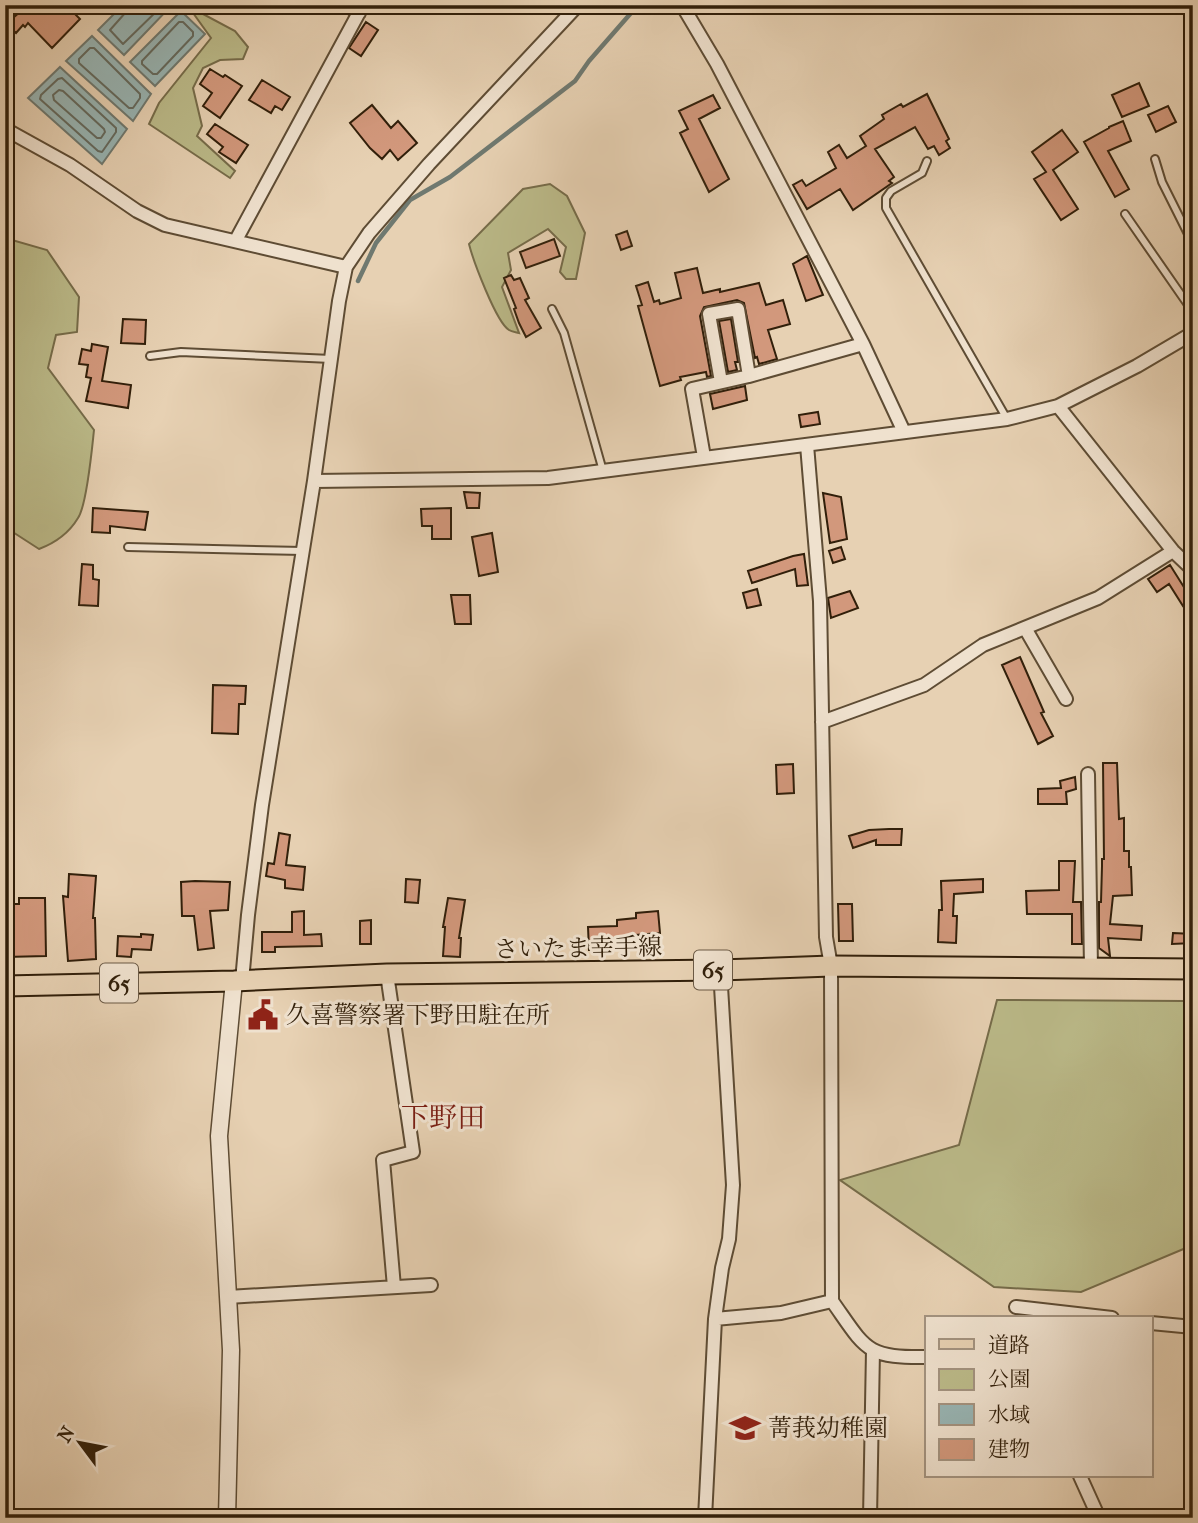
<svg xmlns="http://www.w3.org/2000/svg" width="1198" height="1523" font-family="'IM FELL French Canon','Noto Serif JP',serif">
	<rect width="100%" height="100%" fill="#e7d1b3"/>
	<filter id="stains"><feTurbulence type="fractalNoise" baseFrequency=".00286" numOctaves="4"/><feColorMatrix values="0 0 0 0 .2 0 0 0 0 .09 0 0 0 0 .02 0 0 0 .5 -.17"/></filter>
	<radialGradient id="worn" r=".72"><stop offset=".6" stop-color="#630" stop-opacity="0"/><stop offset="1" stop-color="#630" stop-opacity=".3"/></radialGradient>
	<path fill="#bbba89" stroke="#766c4a" stroke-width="2" d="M188,6L235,31L248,47L243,59L220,60L203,68L193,88L202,126L197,136L235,171L230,178L149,124L159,103L211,38Z
		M550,184L567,196L585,233L576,279H566L560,272L566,247L548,229L508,253L511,270L502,287L519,333C516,332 512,332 509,330C496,322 473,260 469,244L523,189Z
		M5,238L47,250L79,297L77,332L56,335L48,368L94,430C92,448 87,505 78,518C69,533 55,543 39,549L5,527Z
		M5,551H12L7,653H5Z
		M997,1000L1184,1001L1193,1245L1081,1292L994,1287L840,1180L959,1145Z"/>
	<path fill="#98b5b4" stroke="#6f7970" stroke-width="2" d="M123,5H172L124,55L98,30Z
		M181,11L205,34L155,86L130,62Z
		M92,36L151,94L133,121L66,61Z
		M60,67L127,129L102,164L28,98Z"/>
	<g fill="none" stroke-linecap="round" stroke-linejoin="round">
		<path stroke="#646a5f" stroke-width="2" d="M127,5L126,12L110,30L123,44L163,5
			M179,22H183L193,32V36L157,74H153L142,64V61Z
			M90,48H94L140,94V98L133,108H129L79,63V59Z
			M62,78L116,128V132L102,152L98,151L40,99L41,95L58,79Z
			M59,90L63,91L104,129L105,132L101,138H97L54,100L53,95Z"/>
		<path stroke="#6f7970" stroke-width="4.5" d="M358,281L376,243L410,200L450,177L575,81L589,61L638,5"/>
	</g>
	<path fill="#d2987c" stroke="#311f0a" stroke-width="2" d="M28,5H66L80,19L52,48L28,23L25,27L23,25L16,33L6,24Z
		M366,22L378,30L361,56L349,48Z
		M210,69L223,77L225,75L242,86L220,118L203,106L212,93L200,84Z
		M262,80L290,97L282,110L275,106L271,113L249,100Z
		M1139,83L1149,106L1122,117L1112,95Z
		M927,94L949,139L946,141L950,148L939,155L934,146L928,149L915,127L875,149L894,177L889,181L892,183L853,210L840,189L807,209L793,185L802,180L806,186L836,168L828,152L839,145L847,158L866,146L860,136L884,119L882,115L901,104L903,107Z
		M713,95L720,108L699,119L729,179L709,192L680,133L688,129L679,111Z
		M372,105L391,128L398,121L417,143L398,160L390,150L382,159L370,148L350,123Z
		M1168,106L1176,122L1156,132L1148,115Z
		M1123,121L1131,141L1108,151L1129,189L1115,197L1084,142L1109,128V127Z
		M215,124L248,145L236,163L219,152L223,147L207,134Z
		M1062,130L1078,152L1053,170L1078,209L1061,220L1034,179L1046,172L1032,152Z
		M627,231L632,246L621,250L616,235Z
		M554,239L560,256L526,268L520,252Z
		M807,256L823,295L806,301L793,264Z
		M697,268L703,293L720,289V292L759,283L766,305L783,300L790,324L768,330L777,359L759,364L757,357L755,358L744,303L737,300L704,307L700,316L711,376L707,377L706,372L680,377L681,380L660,386L638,306L642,305L636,286L648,282L654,302L659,300L660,304L681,298L675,273Z
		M511,275L514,280L520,278L529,298L525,300L541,328L526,337L519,323L514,309L516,308L504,278Z
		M123,319L146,320L145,344L121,343Z
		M731,319L738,362H735L737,370L728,372L719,321Z
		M92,344L108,347L102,381L131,385L128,408L86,401L91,378L86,377L88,365L79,364L82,349L91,351Z
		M745,386L747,400L713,409L710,394Z
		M818,412L820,424L801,427L799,415Z
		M464,492L480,493L479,508H467Z
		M823,493L841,497L847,539L830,543Z
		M93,508L148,512L145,530L110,526V533L92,532Z
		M451,508V539H432V526H422L421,509Z
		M492,533L498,572L479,576L472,537Z
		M841,547L845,559L833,563L829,551Z
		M804,554L808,585L797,586L795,569L752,583L748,571L793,556Z
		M82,564L93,565V579L99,580L98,606L79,605Z
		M1170,565L1192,600L1183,606L1169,584L1157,592L1148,579Z
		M757,589L761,605L747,608L743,593Z
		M850,591L858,608L831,618L828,598Z
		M451,595H470L471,624H455Z
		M1020,657L1044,712L1041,713L1053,736L1038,744L1002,665Z
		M213,685L246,686L245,704H239L238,734L212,733Z
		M1103,763H1117L1119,819L1124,818V851H1129V867H1131L1132,895L1113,896L1110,924L1142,926L1141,940L1108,938L1110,956L1099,948V902H1101L1102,866V859H1104Z
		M793,764L794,793L777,794L776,765Z
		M1075,777L1076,789L1066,792L1067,804H1038V789L1061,788L1060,781Z
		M889,829H902L901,845H876V840L853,848L849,836L869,830Z
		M279,833L290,835L286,865L305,867L303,890L285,888V880L266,876L268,863L274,864Z
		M1059,861H1075L1073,902H1081L1082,944H1072V914H1027L1026,891L1059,890Z
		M69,874L96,876L93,918H95L96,959L68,961L63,896L68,897Z
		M406,879L420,880L418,903L405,902Z
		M983,879V892L954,894L953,916H957L956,943L938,942L939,910H942L941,881Z
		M195,881L230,882L228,910L210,911L214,948L198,950L194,916H182L181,882Z
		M19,898H45L46,956L5,957V904H19Z
		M448,898L465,900L459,938H461L460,957L443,956L445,927H443Z
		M838,904H852L853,941H839Z
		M304,911V935L321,934L322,946L275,947V952H262V932H292V912Z
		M658,911L660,933L636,935L637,949L589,950L588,927L617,926V920L636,918V913Z
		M371,920V944H360V921Z
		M1173,933L1193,934V943L1172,944Z
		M141,934L153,935L151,950L132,949L131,957L117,956L118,936L141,937Z"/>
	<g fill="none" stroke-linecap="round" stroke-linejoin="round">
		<g stroke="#5e4c34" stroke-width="10">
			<path id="service" d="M1155,159L1162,182L1193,244
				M927,161L922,173L891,191L886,198V208L1007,419
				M1125,214L1193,312
				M552,309L564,333L603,471
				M150,356L181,352L331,359
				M128,547L303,551"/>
		</g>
		<g stroke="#5e4c34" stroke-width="16">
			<path id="minor" d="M347,5L359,13
				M682,5L717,64L863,344L904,432
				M5,129L70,165L137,211L165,225L346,267
				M236,240L363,5
				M721,382L709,314L738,309L749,376
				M1058,406L1173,551L1193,570
				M807,445L820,601L826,937L831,966L832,1301C866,1349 865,1358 927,1357
				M704,457L692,389L749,376L863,344
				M314,481L548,478L1007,419L1058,406L1137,366L1193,333
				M1025,628L1066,699
				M822,722L924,685L983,645L1098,598L1173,551
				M1088,774L1091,968
				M387,974L413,1152L383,1160L394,1287
				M242,981L248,915L262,805L314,481L339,301L346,267L369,233L429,164L578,5
				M228,1297L431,1285
				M1016,1307L1112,1318
				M715,1319L781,1313L832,1301
				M1151,1323L1193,1327
				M1080,1476L1099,1518
				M705,1518L715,1319L722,1268L729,1239L733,1185L720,970
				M870,1518L873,1350"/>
		</g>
		<g stroke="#5e4c34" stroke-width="19">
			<path id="tertiary" d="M227,1518L231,1350L219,1136L234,981"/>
		</g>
		<g stroke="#311f0a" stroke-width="23">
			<path id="primary" d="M5,986L234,981L387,974L720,970L831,966L1193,969"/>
		</g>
		<use href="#service" stroke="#efe1ce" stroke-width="6"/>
		<use href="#minor" stroke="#efe1ce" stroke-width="12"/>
		<use href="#tertiary" stroke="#efe1ce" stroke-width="16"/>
		<use href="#primary" stroke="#e7d1b3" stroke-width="19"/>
	</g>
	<defs>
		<g id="civic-bare" transform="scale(2.415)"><path d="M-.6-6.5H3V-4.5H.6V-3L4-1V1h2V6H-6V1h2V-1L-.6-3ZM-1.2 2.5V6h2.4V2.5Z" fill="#8f2418" stroke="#efe1ce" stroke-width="2.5" paint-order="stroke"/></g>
		<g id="school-bare" transform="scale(2.415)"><path d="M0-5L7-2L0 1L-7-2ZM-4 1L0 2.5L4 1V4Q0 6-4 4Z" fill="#8f2418" stroke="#efe1ce" stroke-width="2.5" paint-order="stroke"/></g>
	</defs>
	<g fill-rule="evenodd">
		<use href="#civic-bare" x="263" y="1015"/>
		<use href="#school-bare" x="745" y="1428"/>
	</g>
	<g text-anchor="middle" stroke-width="6" stroke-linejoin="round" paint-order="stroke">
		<g fill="#efe1ce" stroke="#6a5945" stroke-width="2">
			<rect x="694" y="950.5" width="38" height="39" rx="5"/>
			<rect x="100" y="963.5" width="38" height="39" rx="5"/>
		</g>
		<g font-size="23" font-weight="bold" fill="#311f0a">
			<text x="713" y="978">65</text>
			<text x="119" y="991">65</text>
		</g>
		<g font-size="24" fill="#311f0a" stroke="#efe1ce">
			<text transform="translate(578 948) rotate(-1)" y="8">さいたま幸手線</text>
		</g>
		<g font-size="24" fill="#311f0a" stroke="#efe1ce" text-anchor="start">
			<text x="286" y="1023">久喜警察署下野田駐在所</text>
			<text x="768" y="1436">菁莪幼稚園</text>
		</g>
		<g font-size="28" fill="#7a1f14" stroke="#efe1ce">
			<text x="443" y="1127">下野田</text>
		</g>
	</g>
	<rect width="1198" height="1523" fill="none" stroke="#e7d1b3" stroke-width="28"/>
	<rect x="7" y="7" width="1184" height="1509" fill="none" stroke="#311f0a" stroke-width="3.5"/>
	<rect x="14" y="14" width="1170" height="1495" fill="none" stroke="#311f0a" stroke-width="2"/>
	<rect x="925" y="1316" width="228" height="161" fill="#efe1ce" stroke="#a39380" stroke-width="2"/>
	<rect x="939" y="1339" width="35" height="10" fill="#e7d1b3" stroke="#a39380" stroke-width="2"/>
	<text x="988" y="1352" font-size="21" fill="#311f0a">道路</text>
	<rect x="939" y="1369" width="35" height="21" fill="#bbba89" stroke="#a39380" stroke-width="2"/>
	<text x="988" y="1386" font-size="21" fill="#311f0a">公園</text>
	<rect x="939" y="1404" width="35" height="21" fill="#98b5b4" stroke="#a39380" stroke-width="2"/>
	<text x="988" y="1422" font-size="21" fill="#311f0a">水域</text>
	<rect x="939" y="1439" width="35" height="21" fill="#d2987c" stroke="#a39380" stroke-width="2"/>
	<text x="988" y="1456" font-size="21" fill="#311f0a">建物</text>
	<g transform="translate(80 1443) rotate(302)" stroke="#efe1ce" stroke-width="5" paint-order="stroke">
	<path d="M0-5L12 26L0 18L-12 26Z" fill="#311f0a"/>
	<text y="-10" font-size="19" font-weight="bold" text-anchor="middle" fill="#311f0a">N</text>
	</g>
	<rect width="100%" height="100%" filter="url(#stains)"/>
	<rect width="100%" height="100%" fill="url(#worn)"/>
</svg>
